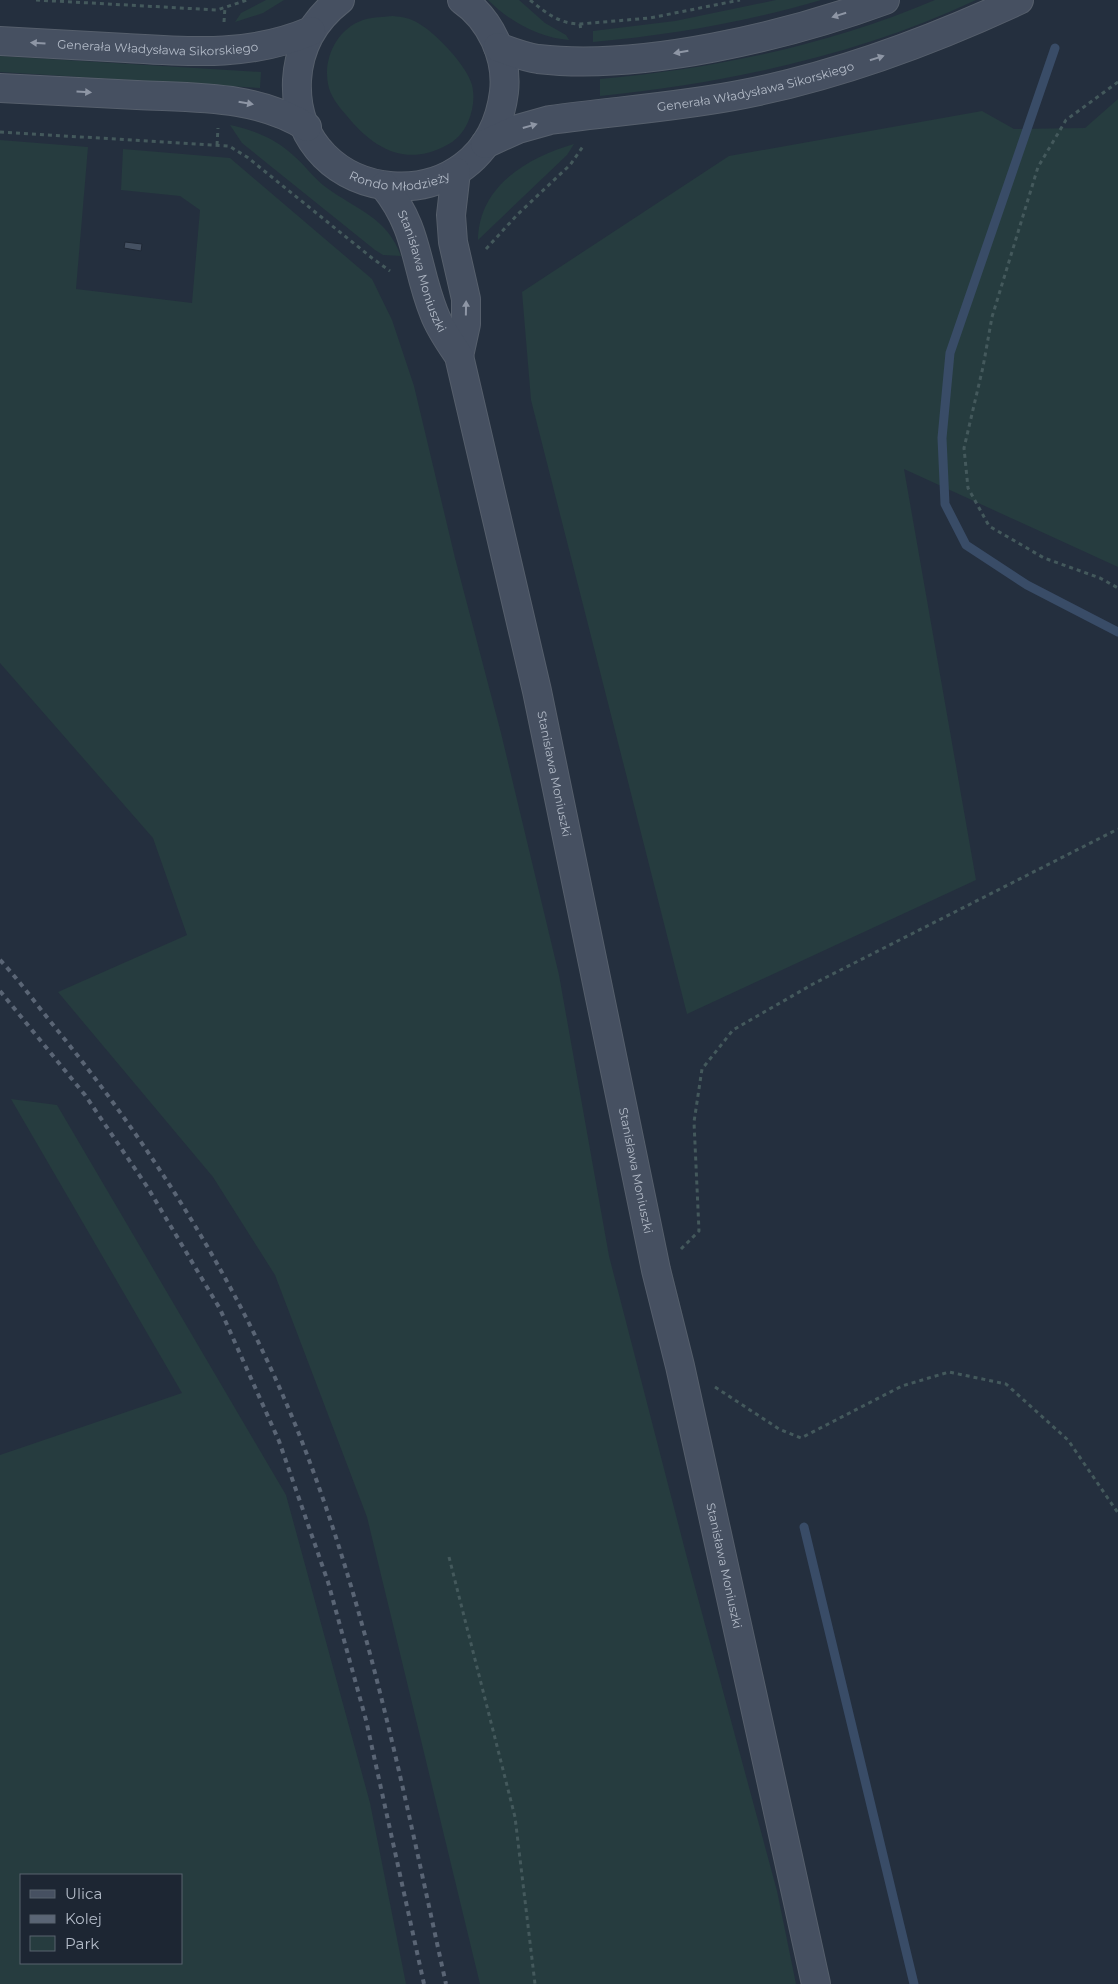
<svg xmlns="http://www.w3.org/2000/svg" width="1118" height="1984" font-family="Montserrat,sans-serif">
	<rect width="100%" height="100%" fill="#242f3e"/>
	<path fill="#263c3f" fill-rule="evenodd" d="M266,0H284L263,13L235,22L241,13Z
		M488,0H519L545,23L566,35L569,40C539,38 509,21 488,0Z
		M776,0H821C746,22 671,35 593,42V31L675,21Z
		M935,0H976C859,55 728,83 600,96V79C714,69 829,45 935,0Z
		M393,16C402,17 410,18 418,23C436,33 467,66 472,85C475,98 473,110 468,122C463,133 456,141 445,146C405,167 373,148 347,116C339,107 330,96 328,84C323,58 337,29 363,20C372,17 383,17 393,16Z
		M0,56L261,72L260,88L0,72Z
		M1118,99V567L904,469L976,880L687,1014L531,400L522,292L729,156L982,111L1014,129L1085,128Z
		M230,125C254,130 276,139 294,156C306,166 314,179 327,188C357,210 387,217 401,256L383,255L375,250L242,143Z
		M0,140L88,147L76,289L192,303L200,210L180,196L121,190L123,149L230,158L372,279L392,320L414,386L455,558L501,733L559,975L609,1256L686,1554L777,1891L796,1984H480L367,1517L275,1275L213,1177L58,992L187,935L153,838L0,663Z
		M574,144L567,155L478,240C479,185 529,157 574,144Z
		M11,1099L57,1105L286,1495L370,1803L406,1984H0V1455L182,1393ZM21,1875H181V1963H21Z"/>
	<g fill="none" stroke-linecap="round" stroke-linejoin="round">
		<path stroke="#394c67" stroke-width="9" d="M1055,48L950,353L942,438L945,504L966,545L1027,585L1118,632
			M804,1527L914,1984"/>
	</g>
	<path fill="#455162" stroke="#1f2835" d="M125,242L142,244L141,251L124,248Z"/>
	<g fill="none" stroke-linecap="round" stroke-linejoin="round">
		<g stroke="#565f6c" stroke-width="30">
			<g id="secondary">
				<path id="s1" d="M340,0C314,20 299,47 297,80C291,210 487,229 504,92C508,57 490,19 462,0"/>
				<path id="s2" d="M0,41C42,43 84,46 126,48C191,52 250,57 311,31"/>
				<path d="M498,47C511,52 524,57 538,59C642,71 787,36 885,0"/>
				<path d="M0,88C46,90 91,93 137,95C195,98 256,95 307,127"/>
				<path id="s3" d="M485,144L518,129L550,120C614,111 680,107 744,94C840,75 931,41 1019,0"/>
				<path d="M456,172L451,215L453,242L466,299V324L459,356"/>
				<path id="s4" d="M384,186C419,229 415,266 434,313C440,329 450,343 459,356L537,691L656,1270L680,1366L816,1984"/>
			</g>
		</g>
		<path stroke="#44595c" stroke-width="3" stroke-dasharray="4 4" stroke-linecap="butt" d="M36,0L217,10L247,0
			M530,0C546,13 560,24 580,24L650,18L740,0
			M224,22L225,7
			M580,24L581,31
			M1118,82L1066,120L1038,167L992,317L983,367L964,448L968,488L989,526L1044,558L1100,578L1118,588
			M0,132L229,146L247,157L372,258L390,271
			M217,145L218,128
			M486,249L517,215L570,165L584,145
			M681,1249L699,1231L694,1122L702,1069L733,1030L813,984L1118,829
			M715,1387L779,1429L801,1438L902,1386L949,1372L1006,1384L1068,1440L1118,1513
			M449,1557L515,1817L535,1984"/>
		<use href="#secondary" stroke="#465061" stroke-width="28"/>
		<path stroke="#5a6575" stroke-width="4" stroke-dasharray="5 5" stroke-linecap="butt" d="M0,960C19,980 36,1004 54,1026C154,1149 240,1286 299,1434C369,1611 405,1799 446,1984
			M0,991L85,1095L148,1188L220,1309L279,1441L328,1582L366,1720L424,1984"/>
	</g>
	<defs><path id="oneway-solid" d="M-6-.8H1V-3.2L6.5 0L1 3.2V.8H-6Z" transform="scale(1.25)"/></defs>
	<g fill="#8e96a5">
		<use href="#oneway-solid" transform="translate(839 15) rotate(163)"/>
		<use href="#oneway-solid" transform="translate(38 43) rotate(-177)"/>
		<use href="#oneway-solid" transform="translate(681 52) rotate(170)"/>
		<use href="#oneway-solid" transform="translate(877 58) rotate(-18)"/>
		<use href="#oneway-solid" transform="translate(84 92) rotate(3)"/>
		<use href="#oneway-solid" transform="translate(246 103) rotate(10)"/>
		<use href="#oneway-solid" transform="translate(530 126) rotate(-16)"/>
		<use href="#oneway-solid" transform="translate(466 308) rotate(-89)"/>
	</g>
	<g text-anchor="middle" stroke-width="5" stroke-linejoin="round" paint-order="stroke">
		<g font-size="12" fill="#b4bcc9" stroke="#1d2633">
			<text dy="4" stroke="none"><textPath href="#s2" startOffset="158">Generała Władysława Sikorskiego</textPath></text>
			<text dy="4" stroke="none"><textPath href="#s3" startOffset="278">Generała Władysława Sikorskiego</textPath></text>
			<text dy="4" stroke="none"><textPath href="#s1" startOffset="260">Rondo Młodzieży</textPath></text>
			<text dy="4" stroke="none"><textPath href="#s4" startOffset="94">Stanisława Moniuszki</textPath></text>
			<text dy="4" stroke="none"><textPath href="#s4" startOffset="616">Stanisława Moniuszki</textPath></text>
			<text dy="4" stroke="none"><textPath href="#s4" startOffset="1021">Stanisława Moniuszki</textPath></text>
			<text dy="4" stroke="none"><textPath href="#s4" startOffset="1426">Stanisława Moniuszki</textPath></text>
		</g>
	</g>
	<rect x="20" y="1874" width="162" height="90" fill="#1d2633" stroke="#59626f"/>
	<rect x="30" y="1890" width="25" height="8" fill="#465061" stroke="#59626f"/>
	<text x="65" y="1899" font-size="15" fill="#b4bcc9">Ulica</text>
	<rect x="30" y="1915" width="25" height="8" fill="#5a6575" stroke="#59626f"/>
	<text x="65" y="1924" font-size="15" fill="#b4bcc9">Kolej</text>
	<rect x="30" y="1936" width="25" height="15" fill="#263c3f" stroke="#59626f"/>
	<text x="65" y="1949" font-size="15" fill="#b4bcc9">Park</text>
</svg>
